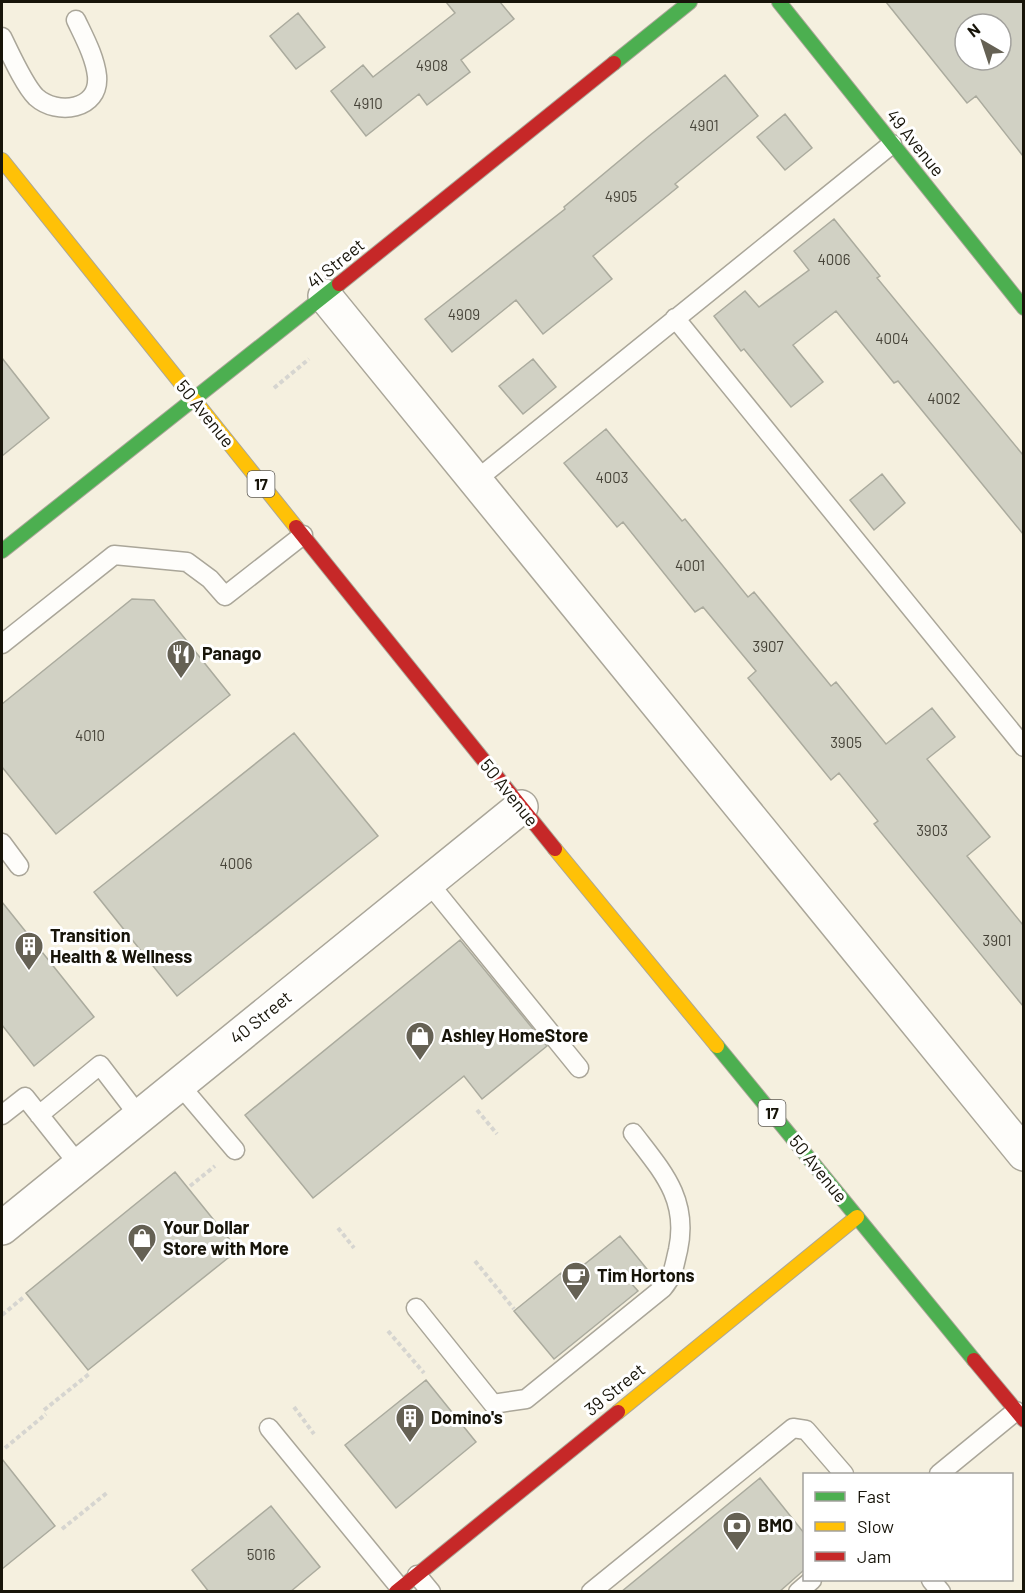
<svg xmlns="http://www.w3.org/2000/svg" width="1025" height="1593" font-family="Barlow,sans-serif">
	<rect width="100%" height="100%" fill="#f5f0df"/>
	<path fill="#d1d1c4" stroke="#abab9e" stroke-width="1.5" fill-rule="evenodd" d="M446,2H500L514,19L461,60L470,72L427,105L419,94L366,136L331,91L363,65L373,77L455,13Z
		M886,2H1023V156L976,96L967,103ZM965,24H1001V60H965Z
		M298,13L325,47L296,69L270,36Z
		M725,75L758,116L675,184L678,187L593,256L612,279L543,334L516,300L452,352L425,319L565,209L564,207L649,136Z
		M785,114L812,148L785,170L757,137Z
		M834,219L880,276L877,278L1023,455V534L898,381L894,383L836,311L793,345L823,382L791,407L744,349L741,351L714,316L745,291L759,307L809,270L794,251Z
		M2,358L49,418L2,456Z
		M533,359L556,387L523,414L499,386Z
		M606,429L682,521L685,519L748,597L754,592L831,686L836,682L886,744L932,708L955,737L927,759L990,837L967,856L1023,925V1006L874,824L878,821L839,773L831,780L748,678L756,671L703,607L695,612L623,522L617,527L564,463Z
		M882,474L905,503L874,530L850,500Z
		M132,599L154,600L230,695L56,834L2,767V704Z
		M294,733L378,836L177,996L94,892Z
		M2,902L94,1017L34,1066L2,1025Z
		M460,940L547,1046L482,1099L464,1076L313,1198L245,1115Z
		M175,1172L238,1250L88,1370L26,1293Z
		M620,1236L647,1269L630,1282L638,1291L554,1359L514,1311L561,1273L566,1279Z
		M426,1380L476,1442L396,1508L345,1445Z
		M2,1459L55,1526L2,1569Z
		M760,1478L804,1533V1570L779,1592H621Z
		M271,1506L320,1567L290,1592H209L192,1570Z"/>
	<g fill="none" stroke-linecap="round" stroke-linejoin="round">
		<g stroke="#aaa699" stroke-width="21">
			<path id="lane" d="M2,37C10,53 24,85 36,97C57,116 100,110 97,76C95,57 84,37 76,20
				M675,318L1024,747
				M475,481L892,144
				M2,644L114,555L187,562L210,579L225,596L303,535
				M2,843L19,866
				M428,882L579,1068
				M179,1084L235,1150
				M2,1115L25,1097L79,1165
				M39,1115L100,1065L139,1116
				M416,1308L493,1404L526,1399L663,1288C674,1275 674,1266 678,1250C689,1199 662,1171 633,1133
				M269,1428L400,1588
				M939,1474L1016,1411
				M417,1575L431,1592
				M931,1580L941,1592
				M591,1592L793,1428L806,1430L844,1474
				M798,1592L812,1580"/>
		</g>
		<g stroke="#aaa699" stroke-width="36">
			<path id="street" d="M325,296L1024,1154
				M2,1228L521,807"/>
		</g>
		<g stroke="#aaa699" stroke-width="16">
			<path id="fast" d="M779,2L1024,308
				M614,63L690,2
				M2,551L339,284
				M717,1046L974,1360"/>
		</g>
		<g stroke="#aaa699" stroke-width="16">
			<path id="slow" d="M2,160L296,527
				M555,849L717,1046
				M618,1412L857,1217"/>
		</g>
		<g stroke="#aaa699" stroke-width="16">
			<path id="jam" d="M339,284L614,63
				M296,527L555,849
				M974,1360L1024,1420
				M396,1592L618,1412"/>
		</g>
		<path stroke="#d6d5d0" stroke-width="4" stroke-dasharray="4.5 3" stroke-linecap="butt" d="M274,388L309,359
			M477,1110L497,1134
			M190,1186L215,1166
			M338,1228L354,1248
			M475,1261L514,1309
			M2,1315L25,1296
			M388,1331L424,1373
			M294,1407L314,1434
			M44,1410L89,1374
			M5,1448L46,1414
			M62,1529L108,1492"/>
		<use href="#lane" stroke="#fefdfa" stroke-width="18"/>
		<use href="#street" stroke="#fefdfa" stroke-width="33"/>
		<use href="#fast" stroke="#4caf50" stroke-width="14"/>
		<use href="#slow" stroke="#ffc107" stroke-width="14"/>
		<use href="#jam" stroke="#c62828" stroke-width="14"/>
	</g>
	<defs>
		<g id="restaurant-pin" transform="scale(1.5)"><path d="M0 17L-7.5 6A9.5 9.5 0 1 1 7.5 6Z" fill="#656154" stroke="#fff"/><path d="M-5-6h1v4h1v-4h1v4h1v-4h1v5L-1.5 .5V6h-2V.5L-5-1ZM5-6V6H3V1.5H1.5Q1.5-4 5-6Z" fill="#fff"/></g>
		<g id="building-pin" transform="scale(1.5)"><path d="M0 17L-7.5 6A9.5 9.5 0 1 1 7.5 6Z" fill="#656154" stroke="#fff"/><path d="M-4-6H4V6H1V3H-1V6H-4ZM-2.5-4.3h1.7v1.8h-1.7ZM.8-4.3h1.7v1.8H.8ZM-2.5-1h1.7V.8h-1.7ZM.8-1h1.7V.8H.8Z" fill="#fff"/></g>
		<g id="shop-pin" transform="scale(1.5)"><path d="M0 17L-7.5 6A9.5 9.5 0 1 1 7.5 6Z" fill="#656154" stroke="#fff"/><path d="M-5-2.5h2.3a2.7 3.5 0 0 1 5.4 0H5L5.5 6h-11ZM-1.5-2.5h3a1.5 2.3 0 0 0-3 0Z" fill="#fff"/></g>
		<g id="cafe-pin" transform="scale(1.5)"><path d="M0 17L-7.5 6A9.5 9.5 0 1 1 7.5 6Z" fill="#656154" stroke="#fff"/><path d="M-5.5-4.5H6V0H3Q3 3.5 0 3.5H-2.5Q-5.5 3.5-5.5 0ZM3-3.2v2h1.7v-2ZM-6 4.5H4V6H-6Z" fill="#fff"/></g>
		<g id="bank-pin" transform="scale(1.5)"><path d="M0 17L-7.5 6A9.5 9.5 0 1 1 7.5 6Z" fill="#656154" stroke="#fff"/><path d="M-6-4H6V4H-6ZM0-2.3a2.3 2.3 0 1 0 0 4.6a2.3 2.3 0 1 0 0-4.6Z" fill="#fff"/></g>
	</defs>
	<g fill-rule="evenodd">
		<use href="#restaurant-pin" x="181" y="654"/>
		<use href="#building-pin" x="29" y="946"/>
		<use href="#shop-pin" x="420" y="1036"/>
		<use href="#shop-pin" x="142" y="1238"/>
		<use href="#cafe-pin" x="576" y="1276"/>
		<use href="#building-pin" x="410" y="1418"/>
		<use href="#bank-pin" x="737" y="1526"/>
	</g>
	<g text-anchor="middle" stroke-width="6" stroke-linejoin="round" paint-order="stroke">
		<g font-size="15" fill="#464338">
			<text x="432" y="71">4908</text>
			<text x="368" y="109">4910</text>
			<text x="704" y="131">4901</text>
			<text x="621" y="202">4905</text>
			<text x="834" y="265">4006</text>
			<text x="464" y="320">4909</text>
			<text x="892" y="344">4004</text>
			<text x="944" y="404">4002</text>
			<text x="612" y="483">4003</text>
			<text x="690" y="571">4001</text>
			<text x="768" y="652">3907</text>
			<text x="90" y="741">4010</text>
			<text x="846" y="748">3905</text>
			<text x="932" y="836">3903</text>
			<text x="236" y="869">4006</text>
			<text x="997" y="946">3901</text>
			<text x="261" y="1560">5016</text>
		</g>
		<g fill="#fff" stroke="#5d5a53" stroke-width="1.5">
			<rect x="247.5" y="471" width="27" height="26" rx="4.5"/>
			<rect x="758.5" y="1100" width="27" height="26" rx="4.5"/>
		</g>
		<g font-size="16" font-weight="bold" fill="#171409">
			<text x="261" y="490">17</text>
			<text x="772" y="1119">17</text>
		</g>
		<g font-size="18" fill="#171409" stroke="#fff">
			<text transform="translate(915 143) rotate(51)" y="6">49 Avenue</text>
			<text transform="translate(336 264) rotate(-39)" y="6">41 Street</text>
			<text transform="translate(205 414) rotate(51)" y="6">50 Avenue</text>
			<text transform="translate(509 793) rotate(51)" y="6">50 Avenue</text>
			<text transform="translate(261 1018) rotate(-39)" y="6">40 Street</text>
			<text transform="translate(818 1169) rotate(51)" y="6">50 Avenue</text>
			<text transform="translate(615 1390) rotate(-39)" y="6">39 Street</text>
		</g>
		<g font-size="18" font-weight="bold" fill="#171409" stroke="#fff" text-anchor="start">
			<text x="202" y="660">Panago</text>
			<text x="50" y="942">Transition<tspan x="50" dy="21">Health &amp; Wellness</tspan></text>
			<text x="441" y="1042">Ashley HomeStore</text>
			<text x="163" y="1234">Your Dollar<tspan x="163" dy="21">Store with More</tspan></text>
			<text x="597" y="1282">Tim Hortons</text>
			<text x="431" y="1424">Domino's</text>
			<text x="758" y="1532">BMO</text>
		</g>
	</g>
	<rect width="1025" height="1593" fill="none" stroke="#171409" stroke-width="6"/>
	<rect x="803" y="1473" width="210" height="108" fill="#ffffff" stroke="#a2a19d" stroke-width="1.5"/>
	<rect x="815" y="1492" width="30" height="9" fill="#4caf50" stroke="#a2a19d" stroke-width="1.5"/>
	<text x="857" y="1503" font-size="18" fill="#171409">Fast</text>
	<rect x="815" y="1522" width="30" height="9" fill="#ffc107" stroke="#a2a19d" stroke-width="1.5"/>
	<text x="857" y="1533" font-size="18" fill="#171409">Slow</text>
	<rect x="815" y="1552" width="30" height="9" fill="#c62828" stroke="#a2a19d" stroke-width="1.5"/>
	<text x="857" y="1563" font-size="18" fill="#171409">Jam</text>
	<g transform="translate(983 42) rotate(321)"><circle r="28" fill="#ffffff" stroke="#a2a19d" stroke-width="1.5"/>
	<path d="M0-4.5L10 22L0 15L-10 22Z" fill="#656154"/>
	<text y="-9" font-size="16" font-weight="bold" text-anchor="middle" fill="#171409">N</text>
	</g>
</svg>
